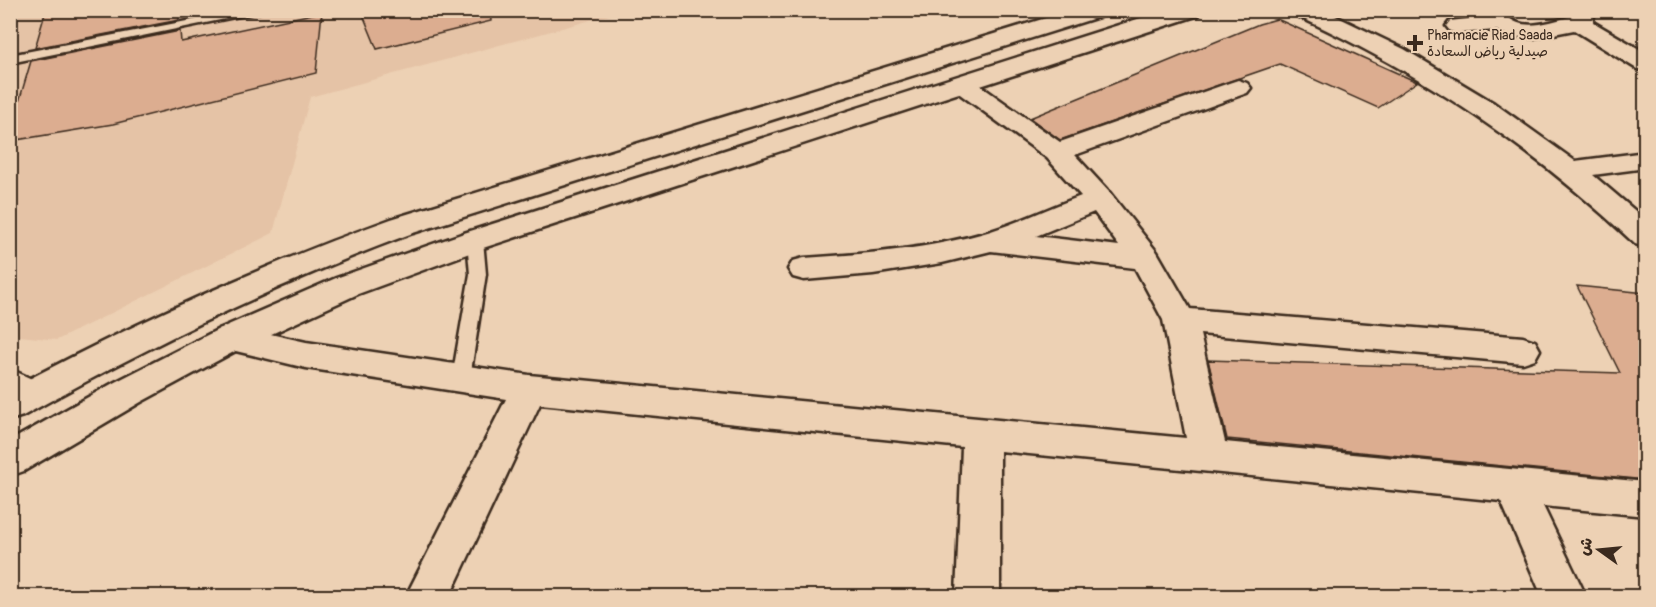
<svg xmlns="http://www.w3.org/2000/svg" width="1656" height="607" font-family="Pangolin,'Playpen Sans Arabic',sans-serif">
	<rect width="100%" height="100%" fill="#edd1b4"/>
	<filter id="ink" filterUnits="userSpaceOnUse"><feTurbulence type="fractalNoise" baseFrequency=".0167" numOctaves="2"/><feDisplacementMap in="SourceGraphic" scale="12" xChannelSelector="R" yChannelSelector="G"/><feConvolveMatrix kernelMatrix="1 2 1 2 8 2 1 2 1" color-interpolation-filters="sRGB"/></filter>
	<g filter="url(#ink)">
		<path fill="#e5c3a6" d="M11,11H624L310,97L273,233L57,340L11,335Z"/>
		<path fill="#dcad90" stroke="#3b2a1e" stroke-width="1.5" d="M46,10H178L179,20L35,48Z
			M361,10H490L491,21L377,49Z
			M322,12L316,73L113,124L10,141V132L31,61L180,31L181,42Z
			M1277,19L1417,82L1378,108L1280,64L1060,140L1030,118L1259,24Z
			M1577,286L1646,293V480L1227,439L1208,360L1620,373Z"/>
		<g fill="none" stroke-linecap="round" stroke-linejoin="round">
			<g stroke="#3b2a1e" stroke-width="5">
				<path id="lane" d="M244,10H269L10,63V55Z
					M475,235L483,240L486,274L470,378L467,383L461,385L455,383L452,378L470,274L467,240Z
					M10,369L45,385L48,390L45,395L39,397L10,384Z"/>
			</g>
			<g stroke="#3b2a1e" stroke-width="5">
				<path id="street" d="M1292,10H1323L1404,49L1494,103L1575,161L1646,152V168L1593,175L1646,220V247L1635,244C1532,147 1424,74 1295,15Z
					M1488,10H1511L1507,16C1522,32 1550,22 1569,17L1572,16L1573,10H1595L1593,22L1646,53V71L1637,69L1574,30L1533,38L1511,36L1496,30L1458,33L1450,31L1446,26L1450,21L1485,17Z
					M962,76L971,79L1060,142L1229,83L1238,80L1247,83L1251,88L1247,93L1075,155L1110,193L1157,252L1190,309L1523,337L1535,341L1540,350L1535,359L1523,363L1200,334L1225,442L1646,482V516L1543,506L1586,596H1542L1501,501L1000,451V596H956L962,447L540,404L450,596H406L506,399L306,368L219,347L214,338L219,329L231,325L306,342L529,375L1186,438L1163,320L1135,268L991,251L942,263L873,274L804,280L793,277L788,269L793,261L804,258C866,254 931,249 991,231C1022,221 1051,207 1081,196L1047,158L953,89L949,84L953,79ZM1094,212L1119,246L1036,236Z"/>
			</g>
			<g stroke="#3b2a1e" stroke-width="5">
				<path id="highway" d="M1072,10H1108L1105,15L413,233C277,283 149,346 23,416L10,420V389C134,323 260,266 391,219Z
					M1166,10H1202L1199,15L486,247L358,294L243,347L141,402L24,471L10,476V441L115,382L219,329L336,278L464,233Z"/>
			</g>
			<use href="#lane" fill="#edd1b4" fill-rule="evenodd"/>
			<use href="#street" fill="#edd1b4" fill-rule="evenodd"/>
			<use href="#highway" fill="#edd1b4" fill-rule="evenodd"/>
		</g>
	</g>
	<path fill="#3b2a1e" stroke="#edd1b4" stroke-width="2" d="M1412 34h6v6h6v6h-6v6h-6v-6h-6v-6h6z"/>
	<g text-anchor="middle" stroke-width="4.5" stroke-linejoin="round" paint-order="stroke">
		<g font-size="14" fill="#3b2a1e" stroke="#edd1b4" text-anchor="start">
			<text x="1427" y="40">Pharmacie Riad Saada<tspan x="1427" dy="16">صيدلية رياض السعادة</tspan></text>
		</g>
	</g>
	<rect width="1656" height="607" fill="none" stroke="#edd1b4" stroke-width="36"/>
	<rect x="18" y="18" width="1620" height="571" fill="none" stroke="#3b2a1e" stroke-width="2" filter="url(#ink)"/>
	<g transform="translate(1599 550) rotate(285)" stroke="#edd1b4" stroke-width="4.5" paint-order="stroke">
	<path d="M0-4.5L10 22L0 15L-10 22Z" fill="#3b2a1e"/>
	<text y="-9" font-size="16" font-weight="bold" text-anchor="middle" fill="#3b2a1e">ش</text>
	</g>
</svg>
